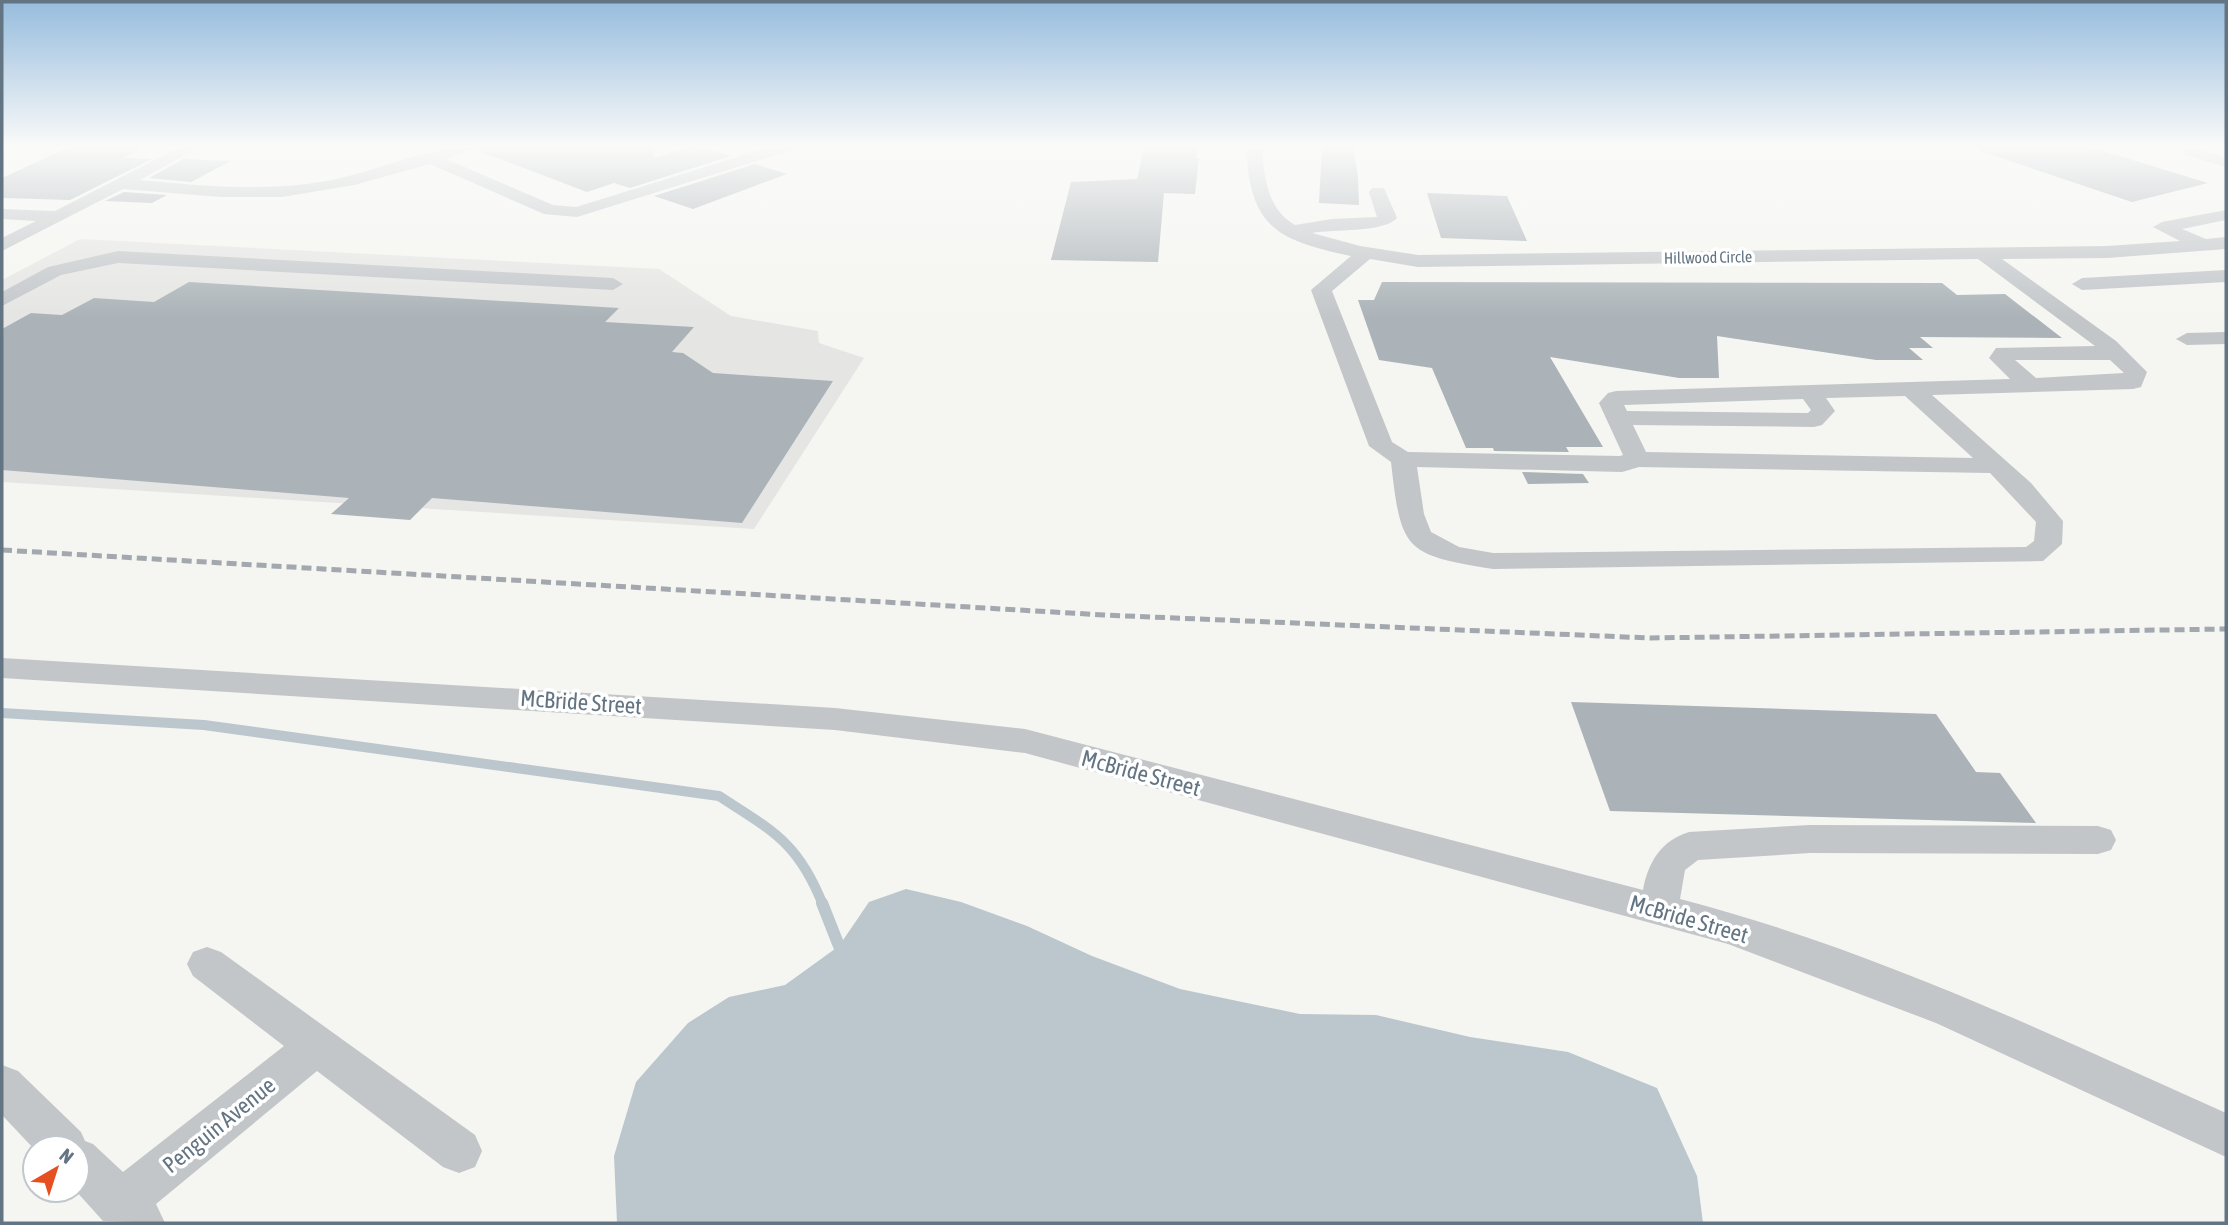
<svg xmlns="http://www.w3.org/2000/svg" width="2228" height="1225" font-family="'Asap Condensed',sans-serif">
	<rect width="100%" height="100%" fill="#f5f5f1"/>
	<path fill="#e5e6e4" d="M80,239L659,269L731,316L818,331L819,343L864,358L754,529L2,482V280Z"/>
	<path fill="#bbc7cc" d="M906,889L961,902L1027,926L1092,956L1180,989L1300,1014L1376,1015L1470,1037L1568,1052L1657,1088L1697,1176L1703,1223H617L614,1156L636,1082L688,1023L729,997L785,985L839,946L869,902Z"/>
	<g fill="none" stroke-linecap="round" stroke-linejoin="round">
		<path stroke="#bbc7cc" stroke-width="10" d="M2,713L204,725L719,796C773,831 798,842 823,905"/>
		<path stroke="#bbc7cc" stroke-width="12" d="M822,903L839,946"/>
	</g>
	<path fill="#abb3b8" d="M69,147H145L123,158L152,159L70,200L2,198V178Z
		M480,147H653L654,158L690,147H702L731,156L630,188L614,183L587,192L476,150Z
		M1144,147H1197L1196,158H1199L1195,194L1164,193L1158,262L1051,260L1071,182L1137,179Z
		M1322,147H1353L1358,177L1359,205L1319,203Z
		M1981,147H2090L2208,183L2132,202L1980,151Z
		M183,159L231,161L191,182L149,178Z
		M755,164L787,174L693,209L654,196Z
		M124,192L167,195L152,203L105,201Z
		M1427,193L1507,196L1527,241L1441,238Z
		M189,282L619,308L605,322L694,327L672,352L683,353L713,373L833,381L742,523L432,498L410,520L331,514L349,498L2,470V329L31,313L62,315L94,298L154,302Z
		M1382,282L1942,283L1957,295L2005,294L2062,338L1920,337L1933,348H1909L1923,360H1876L1717,336L1719,378H1679L1550,357L1603,447H1566L1569,452L1494,451L1493,448H1466L1432,368L1379,360L1358,300H1374Z
		M1522,472L1583,474L1589,483L1528,484Z
		M1571,702L1936,714L1976,772L2000,773L2036,823L1610,811Z"/>
	<g fill="none" stroke-linecap="round" stroke-linejoin="round">
		<path fill="#c2c6c9" fill-rule="evenodd" d="M180,147H200L140,180C203,186 265,192 327,181C378,171 426,147 478,147L446,159L553,205L576,207L770,147H794L792,150L577,217L544,214L430,164L354,185L282,197H221L123,189L2,251V238L36,221L2,219V209L55,211Z
			M1246,147H1262C1264,177 1267,209 1295,225L1332,219L1377,217L1369,192L1372,188H1384L1397,218C1384,233 1333,229 1312,233L1360,246L1418,255L2107,246L2180,241L2153,227L2162,222L2226,210V220L2182,229L2206,239L2226,237V249L2107,258L2002,259L2116,341L2147,372L2141,387L2133,389L1932,395L2031,483L2063,521L2062,544L2043,561L1493,569C1404,555 1401,550 1391,462L1369,446L1311,290L1351,256C1277,240 1250,228 1246,147ZM1370,259L1418,267L1978,259L2095,346L1996,348L1989,358L2010,379L1616,391L1608,393L1599,403L1623,455L1620,456L1408,452L1392,442L1332,291ZM2015,360H2110L2124,373L2036,378ZM1905,396L1973,458L1646,452L1633,425L1814,427L1822,425L1835,411L1826,398ZM1803,399L1811,410L1808,413L1627,411L1624,405ZM1417,467L1622,472L1639,467L1990,473L2036,522L2034,541L2026,547L1493,553L1459,547L1431,532L1424,514Z
			M2192,147L2226,157V167L2186,155V149Z
			M118,251L613,278L623,284L613,290L118,263L61,275L2,306V292L48,267Z
			M2226,270V282L2082,290L2072,284L2082,278Z
			M2226,332V344L2187,345L2176,339L2187,333Z
			M2,658L835,708L1025,729L1643,890C1648,862 1662,840 1689,832L1810,825L2098,826L2111,830L2116,840L2111,850L2098,854L1810,853L1698,860L1685,870L1680,899C1869,948 2048,1033 2226,1113V1157L1936,1023L1728,944L1025,753L835,730L2,678Z
			M207,947L221,952L475,1135L482,1151L475,1167L459,1173L443,1167L317,1071L156,1204L165,1223L103,1221L75,1190H77V1148L35,1150L2,1115V1065L18,1071L81,1132L85,1141L93,1144L123,1172L284,1046L193,976L187,964L193,952Z"/>
		<path stroke="#a2a8ae" stroke-width="5" stroke-dasharray="10 5" stroke-linecap="butt" d="M2,550L1104,615L1650,638L2226,629"/>
	</g>
	<linearGradient id="sky" x2="0" y2="1"><stop stop-color="#96bcdd"/><stop offset="0.46" stop-color="#fafaf9"/><stop offset="1" stop-color="#fafaf9" stop-opacity="0"/></linearGradient>
	<rect width="2228" height="318" fill="url(#sky)"/>
	<g text-anchor="middle" stroke-width="7" stroke-linejoin="round" paint-order="stroke">
		<g font-size="16" fill="#637483" stroke="#fff">
			<text transform="translate(1708 257) rotate(-1)" y="6">Hillwood Circle</text>
		</g>
		<g font-size="23" fill="#637483" stroke="#fff">
			<text transform="translate(581 702) rotate(4)" y="8">McBride Street</text>
			<text transform="translate(1141 773) rotate(15)" y="8">McBride Street</text>
			<text transform="translate(1689 919) rotate(16)" y="8">McBride Street</text>
			<text transform="translate(219 1125) rotate(-39)" y="8">Penguin Avenue</text>
		</g>
	</g>
	<rect width="2228" height="1225" fill="none" stroke="#637483" stroke-width="7"/>
	<g transform="translate(56 1169) rotate(39)"><circle r="33" fill="#ffffff" stroke="#c1c7cd" stroke-width="2"/>
	<path d="M0-5L12 26L0 18L-12 26Z" fill="#e65020"/>
	<text y="-10" font-size="19" font-weight="bold" text-anchor="middle" fill="#637483">N</text>
	</g>
</svg>
